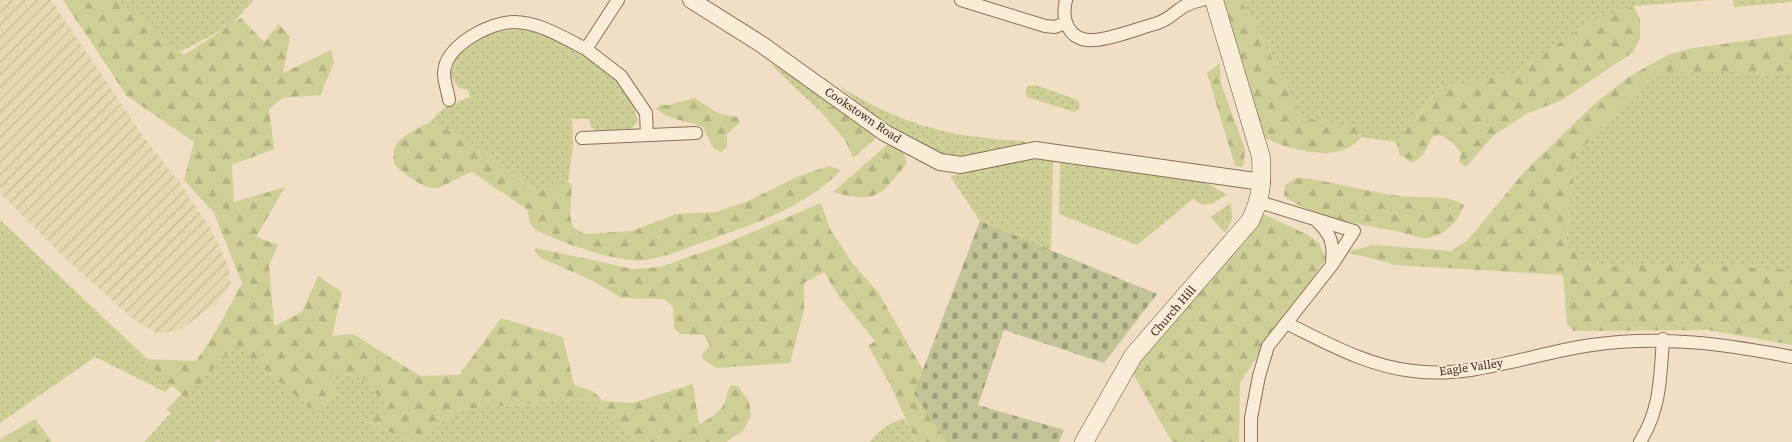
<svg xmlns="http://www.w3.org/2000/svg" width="1792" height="442" font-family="'Source Serif 4',serif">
	<defs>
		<pattern id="farmland-furrows" width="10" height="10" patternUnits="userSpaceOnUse" patternTransform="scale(1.25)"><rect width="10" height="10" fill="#e6d8b1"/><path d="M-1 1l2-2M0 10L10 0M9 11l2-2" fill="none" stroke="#c6b998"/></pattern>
		<pattern id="grass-dots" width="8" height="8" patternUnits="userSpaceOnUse" patternTransform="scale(1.25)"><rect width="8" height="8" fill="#cecf97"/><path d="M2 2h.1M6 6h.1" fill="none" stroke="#b2b282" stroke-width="1.8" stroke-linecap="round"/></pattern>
		<pattern id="forest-firs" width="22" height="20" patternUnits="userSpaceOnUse" patternTransform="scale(1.25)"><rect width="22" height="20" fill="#cecf97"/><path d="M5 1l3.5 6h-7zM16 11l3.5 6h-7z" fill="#b2b282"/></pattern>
		<pattern id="cemetery-stones" width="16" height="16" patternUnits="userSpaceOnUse" patternTransform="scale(1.25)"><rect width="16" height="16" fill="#c2c396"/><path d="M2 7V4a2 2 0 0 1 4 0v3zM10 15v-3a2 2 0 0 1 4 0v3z" fill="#9f9e7a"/></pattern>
	</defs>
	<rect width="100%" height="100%" fill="#f0dfc4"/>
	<path fill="url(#farmland-furrows)" d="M0,0H51L145,139L177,179L212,231L228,266L231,284L217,302L179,331L156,333L133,319L63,256L0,193Z"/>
	<path fill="url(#grass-dots)" d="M115,0H254L231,25L178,53Z
		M1241,0H1712L1634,6L1591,22L1514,73L1439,89L1396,142L1361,137L1354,127L1300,118L1289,90Z
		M1733,0H1792V2L1734,7Z
		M529,28C572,46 627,71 638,121L631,129L596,131L591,127L589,119H572L573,146L568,182L536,191L493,159L465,145L452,131L430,122L445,107L470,97L468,90L459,88L450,76C452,70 453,64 456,58C467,34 506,30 529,28Z
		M1792,34V334L1563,275L1576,155L1668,55L1689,49Z
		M769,63L794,77L832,106L821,112Z
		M838,85C900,125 952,138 1025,141L1026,146C1003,150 977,159 954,157C909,153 869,113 838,85Z
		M1036,85L1077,100L1080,105L1078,110L1074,112L1027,97L1025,92L1028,86Z
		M1036,158L1053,159L1051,251L980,221L950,176Z
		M1060,161L1199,181L1209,184L1227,195C1213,203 1206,210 1193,199L1137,245L1059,214Z
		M1231,203L1232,220L1225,233L1210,217Z
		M0,220L174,384L165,392L95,357L0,423Z
		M231,343L334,399L332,371L363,378L387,407L364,421L412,442H219L220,439L215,442H144L171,413L166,410Z
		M588,399L639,442H421L438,424L463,409Z
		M905,419L916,442H870C877,432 893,420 905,419Z"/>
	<path fill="url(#forest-firs)" d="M63,0H118L184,55L241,18L264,42L279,24L290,37L283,73L331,50L334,63L320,95L283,98L269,109L274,149L232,165L234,202L285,187L256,237L278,245L269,265L274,326L302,312L318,276L342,292L332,336L353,334L420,376L459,375L501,318L563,337L574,385L593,391L603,401L632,403L693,384L699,424C707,420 720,413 724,404C727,397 727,391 731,385L738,386L749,402L751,416L743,431L726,442H639L588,399L463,409L438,424L421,442H412L363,420L387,407L363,378L333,371L334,400L314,411L236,345L186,398L142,359L196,361C215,336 227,310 242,283L214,213L184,180L194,142L127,96Z
		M1222,0H1241L1289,90L1300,117L1355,127L1361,137C1341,165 1290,150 1265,138L1249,99Z
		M1634,6L1640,19V39L1633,52L1562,100L1526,114L1493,136L1466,167L1459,162L1461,153L1452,142L1440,135L1432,137L1424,154L1413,163L1400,155L1396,142L1439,89L1514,73L1591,22Z
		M1792,34V76L1730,72L1652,73L1576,155L1566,246L1605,266L1698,264L1792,270V345L1708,330L1574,331L1567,324L1563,275L1396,265L1346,252L1374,245L1450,251L1467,241L1525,171L1592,106L1630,76L1668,55L1689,49Z
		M1220,63L1221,84L1245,149L1244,164L1241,167L1235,166L1207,73Z
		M694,98L720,114L737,117L740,122L727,134V147L721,152L713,148L703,127C687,120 671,121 656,109L660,105H669Z
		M832,106L846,113L878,136L853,158L845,140L821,112Z
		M430,122L452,131L465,145L493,159L535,191L568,182L572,185L570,215L573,227L584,234L632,231L676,214L716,212L748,201L799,176L829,166L841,170C805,208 751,225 703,242C685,249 665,257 645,260C622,263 578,248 556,239C539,231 528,231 528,210L472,172C461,175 445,187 436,188C424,190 404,173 395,165C387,139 411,133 430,122Z
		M888,144L903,151L907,163C880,196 877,204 833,192Z
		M1296,178C1336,180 1375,196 1415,197C1433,198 1449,195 1464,205C1458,221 1447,234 1429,238C1421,239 1408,234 1400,232C1362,224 1316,219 1284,196L1285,185Z
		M821,203L830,229L853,264L878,292L923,370L972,442H916L890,384L868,346L875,341L840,298L824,272L804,283V310L790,363L716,368L703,359L702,355L710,345L704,335L680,334L674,328L673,307L664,299L622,298L589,279L541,258L534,251L536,248L633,269L660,267L720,246Z
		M1263,214L1308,235L1319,243L1326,259L1240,382L1239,442H1172L1133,374L1157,335Z
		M35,419L52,442H0V439Z"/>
	<path fill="url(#cemetery-stones)" d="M980,221L1157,294L1104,363L1004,330L978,405L1064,430L1059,442H947L914,393Z"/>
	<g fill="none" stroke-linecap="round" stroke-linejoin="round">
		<g stroke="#8b6f59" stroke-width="14">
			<path id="minor" d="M961,0L1045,26L1055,27L1065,23
				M1066,0C1061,20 1069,42 1094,40C1113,39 1139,28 1158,23C1178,15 1177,5 1202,0
				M586,49L621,76L646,113L647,135
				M449,100C448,92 444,82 444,73C445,46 489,22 514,22C539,22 564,38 586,49L618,0
				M582,138L696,133
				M1317,221C1331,234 1334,244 1332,262
				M1286,323C1327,343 1367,366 1413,371C1473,379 1533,353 1592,345C1661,335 1725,344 1792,357
				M1251,442V418L1259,376L1268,346L1332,265L1354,231L1259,202
				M1640,442C1661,408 1660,378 1663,339"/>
		</g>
		<g stroke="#8b6f59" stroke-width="18">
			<path id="tertiary" d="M691,0L761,44L885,133L940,162L961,165L1035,150L1262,182"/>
		</g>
		<g stroke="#6d503c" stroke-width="19">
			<path id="secondary" d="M1084,442L1133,356L1250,221C1262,197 1262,183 1261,157L1214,0"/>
		</g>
		<use href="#minor" stroke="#faedd8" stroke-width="12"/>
		<use href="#tertiary" stroke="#faedd8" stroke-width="16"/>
		<use href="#secondary" stroke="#faedd8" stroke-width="18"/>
	</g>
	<g text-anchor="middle" stroke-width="4" stroke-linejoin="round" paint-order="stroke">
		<g font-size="12" fill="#3b291e" stroke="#f7e9d4">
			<text transform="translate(863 115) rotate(34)" y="4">Cookstown Road</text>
			<text transform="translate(1173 311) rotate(-49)" y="4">Church Hill</text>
			<text transform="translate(1471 367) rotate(-8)" y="4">Eagle Valley</text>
		</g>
	</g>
</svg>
